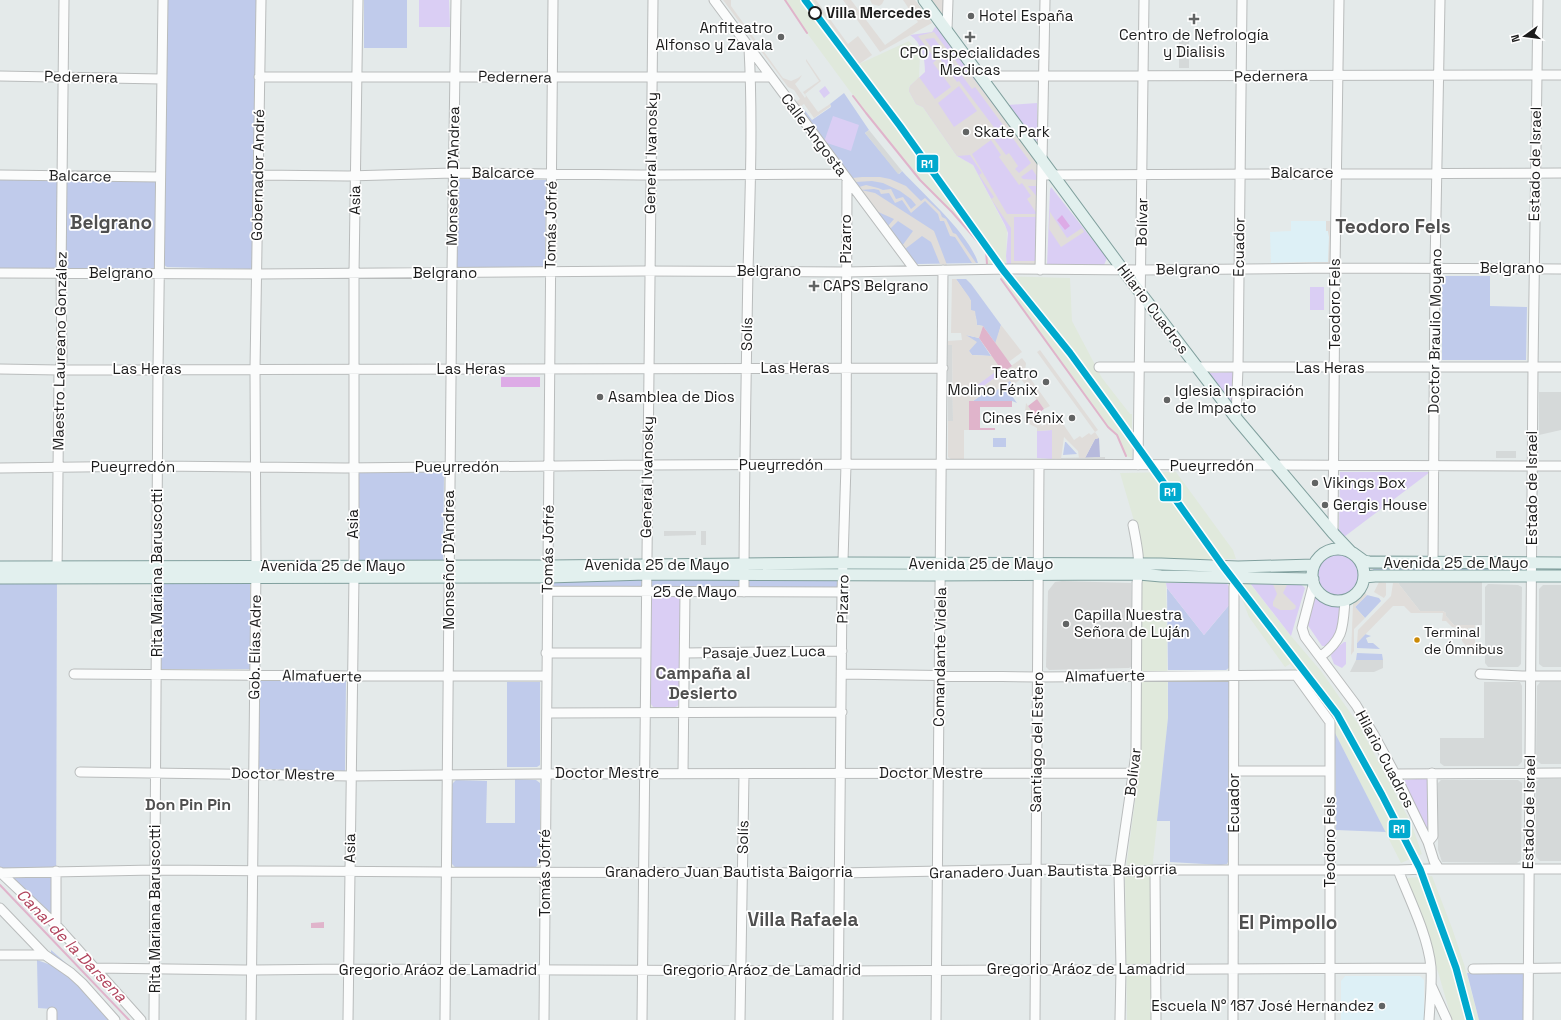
<svg xmlns="http://www.w3.org/2000/svg" width="1561" height="1020" font-family="'Space Grotesk',sans-serif">
	<rect width="100%" height="100%" fill="#e4eaea"/>
	<path fill="#d5d9d9" d="M1179,30H1189V68H1179Z
		M1539,392H1561V430L1539,435Z
		M1496,451H1516V458H1496Z
		M1488,584L1518,585L1522,587L1521,664L1518,667H1488L1485,663V587Z
		M1543,585H1561V667H1543L1539,664V589Z
		M1484,682H1520L1522,686V762L1518,766H1444L1440,763V738H1484Z
		M1540,682H1561V764H1541L1536,760L1537,686Z
		M1539,779H1561V861H1540L1536,857V782Z
		M1441,780H1518L1522,783L1521,860L1517,863L1442,862L1438,850V783Z"/>
	<path fill="#e0e9dc" d="M785,0H813L859,64L909,41L920,54L919,77L910,86L909,91L916,104L923,107L957,156L973,165L1007,230L1006,256L1007,266L988,265L987,264L986,251L952,212L920,180L866,113L807,33Z
		M1001,276L1070,278L1072,321L1102,378L1130,414H1132V458L1126,456L1117,435L1108,427L1001,279Z
		M1176,472L1233,550L1236,559H1143L1137,531L1120,473Z
		M1143,577L1161,580L1166,583L1168,718L1153,861L1152,1020H1127L1125,876L1141,756L1140,581Z
		M1248,581L1291,636L1321,671L1359,725L1411,823L1422,854L1401,863L1335,733L1332,720L1290,664L1285,667L1249,617L1240,594L1231,582Z
		M1432,876L1452,928L1464,964L1479,1020H1452L1438,972L1407,883V878Z"/>
	<path fill="#ddf0f6" d="M1291,221H1326V231H1328L1329,237V262L1271,263L1270,232L1291,231Z
		M1345,976H1420L1424,980V1020H1341V981Z"/>
	<path fill="#d6d8d8" d="M1062,581L1131,583L1132,666L1129,668L1049,670L1046,667L1048,591L1055,582Z"/>
	<path fill="#c0cbeb" d="M166,0H256L254,266L250,269L167,267L164,265Z
		M364,0H407V48H364Z
		M844,93L869,130L865,133L899,174L902,171C923,194 970,235 978,263L917,264L902,246L800,110L803,108L812,120L831,107L830,104Z
		M0,175L160,177L159,273H0Z
		M456,179L546,180L545,269L455,267Z
		M1442,276H1490V306L1527,307L1526,360H1442Z
		M956,279H966L971,284L1001,325L996,344L983,326L977,325L976,317L971,310V301Z
		M966,335L979,338L991,356L972,355L969,351Z
		M1010,380L1013,385L1007,389L1017,403L1012,401H973L986,392L991,394Z
		M993,438H1006V447H993Z
		M1065,442H1066L1077,454L1063,455Z
		M359,471L444,472L443,562L358,561Z
		M1524,568V571L1373,572V569Z
		M0,577H57L56,925L0,872Z
		M740,577V587L652,588V578Z
		M748,577H837V587H748Z
		M554,578H642V588H554Z
		M161,581H250V669H160Z
		M1167,588L1204,635L1230,604V667L1226,670H1168Z
		M1367,595L1379,598L1381,601L1365,618L1355,607Z
		M1365,634L1371,636L1366,638L1368,643H1373L1380,649L1357,648V643Z
		M1357,653L1382,654L1383,660H1356Z
		M1222,678L1228,680L1229,682V860L1227,864L1221,865L1170,862V821H1157L1168,718V679Z
		M259,680L346,681L345,771L258,770Z
		M507,682H540V765L537,767H507Z
		M1335,733L1385,831L1386,832L1336,830Z
		M515,779L536,780L540,783V862L536,867H455L452,864V784L456,780L487,781L486,823H515Z
		M51,950L74,970L119,1020H52V1009L38,1008L37,960L51,965Z
		M1467,973H1524V1020H1479Z"/>
	<path fill="#b7badc" d="M1099,438L1100,457L1085,458L1095,439Z"/>
	<path fill="#dacef4" d="M419,0H449L450,27H419Z
		M935,27L941,28L1039,160L1036,266H1007L1006,256L1008,233L1005,225L973,165L957,156L923,107L916,104L909,91L910,86L925,72C925,59 922,43 910,35L932,32Z
		M825,86L830,93L824,98L819,91Z
		M1037,103L1038,140L1033,142L1008,105Z
		M833,116L859,125L851,151L824,142Z
		M1051,187L1107,258L1104,265L1047,266L1050,190Z
		M1310,287H1324V310H1310Z
		M1000,368L1003,372L970,396L967,392Z
		M1232,372L1234,375L1232,402L1231,403L1208,373Z
		M1052,430V459L1037,458V431Z
		M1340,472H1430L1344,537L1339,533Z
		M1318 575a21 21 0 1 1 42 0a21 21 0 1 1-42 0Z
		M1272,582C1281,583 1299,580 1305,588L1291,636L1250,583Z
		M1166,583H1227L1232,595L1230,604L1204,635L1167,588Z
		M1316,591C1321,600 1329,604 1340,605L1339,631L1326,646H1322L1307,624Z
		M656,595H676L681,600L679,705L674,708H654L650,703L651,599Z
		M1344,642H1346V664L1342,668L1334,664L1331,656L1332,652Z
		M1428,778L1430,833L1428,834L1404,783V780Z"/>
	<path fill="#ddabe6" d="M1062,215L1070,226L1065,230L1057,220Z
		M501,377H540V387H501Z"/>
	<path fill="#d6d9d9" d="M869,130L902,171L898,174L865,133Z
		M948,345H952L953,421H948Z
		M1105,457V461L1061,462V458Z
		M664,531H696V535L664,536Z
		M701,531H706V545H701Z
		M1482,582V625H1454L1446,616V613L1443,611H1420L1398,583Z
		M1356,660H1383V668L1374,672H1350Z"/>
	<path fill="#e0ddda" fill-rule="evenodd" d="M723,0H731V6L783,78L791,81L798,78L802,75L799,80L795,84L805,98L806,96L803,92L819,81L806,61V59L821,81L805,94L818,112L830,104L831,106L814,118L804,104L798,108L795,103L800,99L794,90L788,87Z
		M813,0H816L848,44L858,36L872,55L859,64Z
		M843,0H851L885,45L918,22L903,0H915L932,23L880,52Z
		M870,0H884L882,4L879,6L872,4Z
		M930,0H944V18Z
		M934,32L967,76L970,74L1039,165L1038,178L1032,169L1021,177L1023,179L1038,180V186H1028L1038,198V217H1014V261H1036V264H1011V228L991,199L994,197L979,175L982,173L970,155L957,156L923,107L916,104L909,91L910,86L919,77L935,99L951,87L933,63L936,60L918,36ZM934,38L972,89L975,87L1031,163L1019,173L1015,169L1018,166L1009,153L1006,155L994,139L999,134L959,81L957,82L925,39ZM959,86L977,111L954,127L938,103ZM991,140L1001,155L999,157L1019,185L1022,183L1031,196L1027,199L1037,214H1007L972,154Z
		M862,177H880L890,179L906,186L921,201L925,198L940,212L942,217L946,219L953,233L956,234L976,263H972L955,237L950,236L944,221H940L938,214L925,201L911,213L902,200L895,203L889,193L881,194L879,190L874,189L860,190L859,187L866,185L878,188L883,190L891,189L896,199L903,197L911,209L916,205L911,199L900,191L883,183L872,181L855,182L852,178Z
		M861,190L875,193L934,231L947,265L940,264L931,242L922,236L905,249L902,246L913,231L898,221L890,229L888,226L894,219L876,211Z
		M1050,212L1067,238L1082,228L1084,232L1061,247L1049,229Z
		M1326,221H1333L1331,264H1271V263L1328,262L1329,237L1328,231H1326Z
		M952,279H956L969,297L971,301V310L975,311L977,325L983,326L979,338L966,335L977,342L969,351L972,355L991,356L1001,325L1022,352L968,392L970,396L1022,358L1026,363L1025,371L1050,406L1044,409L1021,379L1013,385L1010,381L991,394L986,392L973,401L969,402V430H964V460H952L948,457V421H953L952,345H948V341L962,340L961,333H951Z
		M1040,350L1098,430L1095,432L1099,438L1095,439L1085,458H1079L1078,451L1064,437L1061,459H1052V430L1037,431V428L1024,421L1026,403L1042,426L1057,415L1074,440L1080,436L1082,438L1089,433L1091,435L1095,432L1037,352Z
		M1272,582L1288,583L1283,593L1296,606L1295,609L1291,610H1280L1273,606V602L1277,594Z
		M1379,582L1386,583V595L1384,598L1374,592Z
		M1393,583H1398L1420,611H1443L1446,613V616L1454,625H1475V628H1468L1469,637H1475V650H1469L1462,641V629L1452,627L1446,621H1442L1443,613H1411L1404,606H1393L1357,643L1358,630L1391,596Z
		M1364,592L1367,595L1355,607L1365,618L1354,629V651L1351,655L1353,604Z"/>
	<path fill="#e0b4cb" d="M983,326L1012,366L1003,372L979,338Z
		M1037,399L1044,409L1035,416L1028,406Z
		M969,401H1012V407H980V428H995V430H969Z
		M324,922V928H311V923Z"/>
	<g fill="none" stroke-linecap="round" stroke-linejoin="round">
		<path stroke="#e0b4cb" stroke-width="2" d="M785,0L807,33
			M853,96L866,113L920,180L952,212L986,251L987,264
			M1001,279L1108,427L1117,435L1126,456
			M0,885L129,1020"/>
		<g stroke="#b9bcbc" stroke-width="11">
			<path id="minor" d="M714,0L915,270
				M947,30L948,0
				M0,76L161,79
				M259,77H771
				M981,78L992,76L1561,75
				M0,175L160,177
				M259,175L348,176L453,173L641,175L843,174
				M1042,175L1561,173
				M1040,270L1045,0
				M0,273L257,274L642,271L846,272L1009,269L1141,270L1335,268L1561,269
				M1099,367H1561
				M0,369L59,370L943,368
				M1236,418L1238,368L1242,0
				M1138,465L1144,0
				M0,468L158,466L345,468L648,465L942,464L1561,466
				M1333,533L1335,268L1339,0
				M1433,562L1435,268L1440,0
				M57,574L59,370L62,361L61,273L64,0
				M1314,582L1302,628L1305,637L1320,657C1344,639 1343,628 1345,600
				M547,591L842,592
				M744,592C744,485 746,378 748,271C750,197 753,122 749,48
				M546,653H646
				M685,653L842,651
				M1320,657L1356,705L1374,735L1395,774L1428,842L1434,861L1439,869
				M74,674L352,676H546
				M842,674L1038,677L1296,675L1330,722V1020
				M1480,674L1522,676H1561
				M547,713L842,712
				M1235,771H1330
				M80,772L351,776L538,774L1134,773
				M683,773L685,592
				M1395,774L1561,773
				M1428,842L1433,836L1432,773
				M1155,870L1156,1020
				M1398,870C1410,900 1428,936 1431,967C1432,984 1430,1003 1429,1020
				M0,872L56,925L141,1020
				M1,873L155,870L446,872L840,873L1037,869L1140,871L1155,870H1398L1428,869H1561
				M0,908L45,955L71,973L82,983L115,1020
				M56,925V871
				M0,955H45
				M94,968L244,970L348,969L840,971L1431,968
				M1473,969L1561,968
				M1431,985L1447,1020
				M52,1020V1012
				M154,1020L158,369L163,0
				M251,1020L256,567L255,369L261,0
				M348,1020L354,576V273L358,0
				M445,1020L452,272L456,0
				M544,1020L553,0
				M642,1020L653,0
				M740,1020L744,774
				M838,1020L842,592L846,465L847,179
				M936,1020L943,270
				M1035,1020L1039,465
				M1120,1020L1121,969L1119,871L1136,754L1137,583C1141,563 1137,545 1133,525
				M1233,1020L1234,586
				M1528,1020L1533,367L1538,0"/>
		</g>
		<g stroke="#81a09e" stroke-width="13">
			<path id="major" d="M924,0L1123,270L1236,418L1333,533L1351,552
				M1312 575a26 26 0 1 1 52 0a26 26 0 1 1-52 0Z
				M1353,553L1364,561L1369,562L1561,563
				M0,567L549,566L844,563L1161,564L1238,567L1314,565
				M1364,577L1375,576H1561
				M0,578L548,577L646,574L932,575L1139,574L1161,576L1313,579"/>
		</g>
		<use href="#minor" stroke="#fbfcfc" stroke-width="9"/>
		<use href="#major" stroke="#e2f0ee" stroke-width="11"/>
		<g stroke="#fff" stroke-width="10">
			<path id="rail-1" d="M805,0L900,126L1003,270L1070,353L1108,405L1223,566L1337,714L1382,795L1420,869L1456,968L1470,1020"/>
		</g>
		<use href="#rail-1" stroke="#00a9ce" stroke-width="7"/>
	</g>
	<circle fill="#fff" stroke="#1c1c1c" stroke-width="2" cx="815" cy="13" r="6"/>
	<g fill="#626464" stroke="#fff" stroke-width="1.5">
		<circle cx="971" cy="16" r="4"/>
		<path d="M1192 13h4v4h4v4h-4v4h-4v-4h-4v-4h4z"/>
		<circle cx="781" cy="37" r="4"/>
		<path d="M968 31h4v4h4v4h-4v4h-4v-4h-4v-4h4z"/>
		<circle cx="966" cy="132" r="4"/>
		<path d="M812 280h4v4h4v4h-4v4h-4v-4h-4v-4h4z"/>
		<circle cx="1046" cy="382" r="4"/>
		<circle cx="600" cy="397" r="4"/>
		<circle cx="1167" cy="400" r="4"/>
		<circle cx="1072" cy="418" r="4"/>
		<circle cx="1315" cy="483" r="4"/>
		<circle cx="1325" cy="505" r="4"/>
		<circle cx="1066" cy="624" r="4"/>
		<circle cx="1382" cy="1006" r="4"/>
	</g>
	<circle fill="#cb8a06" stroke="#fff" stroke-width="1.5" cx="1417" cy="640" r="3.5"/>
	<g text-anchor="middle" stroke-width="3.5" stroke-linejoin="round" paint-order="stroke">
		<g font-size="14" fill="#1c1c1c" stroke="#fff" text-anchor="start">
			<text x="1424" y="637">Terminal<tspan x="1424" dy="17">de Ómnibus</tspan></text>
		</g>
		<g font-size="15" font-weight="bold" fill="#1c1c1c" stroke="#fff" text-anchor="start">
			<text x="826" y="18">Villa Mercedes</text>
		</g>
		<g font-size="15" fill="#1c1c1c" stroke="#fff" text-anchor="start">
			<text x="979" y="21">Hotel España</text>
			<text x="773" y="33" text-anchor="end">Anfiteatro<tspan x="773" dy="17">Alfonso y Zavala</tspan></text>
			<text x="1194" y="40" text-anchor="middle">Centro de Nefrología<tspan x="1194" dy="17">y Dialisis</tspan></text>
			<text x="970" y="58" text-anchor="middle">CPO Especialidades<tspan x="970" dy="17">Medicas</tspan></text>
			<text x="974" y="137">Skate Park</text>
			<text x="823" y="291">CAPS Belgrano</text>
			<text x="1038" y="378" text-anchor="end">Teatro<tspan x="1038" dy="17">Molino Fénix</tspan></text>
			<text x="1175" y="396">Iglesia Inspiración<tspan x="1175" dy="17">de Impacto</tspan></text>
			<text x="608" y="402">Asamblea de Dios</text>
			<text x="1064" y="423" text-anchor="end">Cines Fénix</text>
			<text x="1323" y="488">Vikings Box</text>
			<text x="1333" y="510">Gergis House</text>
			<text x="1074" y="620">Capilla Nuestra<tspan x="1074" dy="17">Señora de Luján</tspan></text>
			<text x="1374" y="1011" text-anchor="end">Escuela N° 187 José Hernandez</text>
		</g>
		<g font-size="15" fill="#1c1c1c" stroke="#fff">
			<text transform="translate(1271 76) rotate(-1)" y="5">Pedernera</text>
			<text transform="translate(81 77) rotate(1)" y="5">Pedernera</text>
			<text transform="translate(515 77) rotate(1)" y="5">Pedernera</text>
			<text transform="translate(814 135) rotate(53)" y="5">Calle Angosta</text>
			<text transform="translate(651 153) rotate(-89)" y="5">General Ivanosky</text>
			<text transform="translate(1535 164) rotate(-89)" y="5">Estado de Israel</text>
			<text x="503" y="178">Balcarce</text>
			<text x="1302" y="178">Balcarce</text>
			<text transform="translate(258 175) rotate(-89)" y="5">Gobernador André</text>
			<text transform="translate(80 176) rotate(1)" y="5">Balcarce</text>
			<text transform="translate(453 176) rotate(-89)" y="5">Monseñor D'Andrea</text>
			<text transform="translate(355 200) rotate(-89)" y="5">Asia</text>
			<text transform="translate(1142 222) rotate(-89)" y="5">Bolívar</text>
			<text transform="translate(551 225) rotate(-89)" y="5">Tomás Jofré</text>
			<text transform="translate(846 239) rotate(-90)" y="5">Pizarro</text>
			<text transform="translate(1239 247) rotate(-89)" y="5">Ecuador</text>
			<text x="1512" y="273">Belgrano</text>
			<text transform="translate(1188 269) rotate(-1)" y="5">Belgrano</text>
			<text x="769" y="276">Belgrano</text>
			<text x="121" y="278">Belgrano</text>
			<text x="445" y="278">Belgrano</text>
			<text transform="translate(1335 304) rotate(-90)" y="5">Teodoro Fels</text>
			<text transform="translate(1153 309) rotate(53)" y="5">Hilario Cuadros</text>
			<text transform="translate(1435 331) rotate(-89)" y="5">Doctor Braulio Moyano</text>
			<text transform="translate(747 334) rotate(-89)" y="5">Solís</text>
			<text transform="translate(60 351) rotate(-89)" y="5">Maestro Laureano González</text>
			<text x="795" y="373">Las Heras</text>
			<text x="1330" y="373">Las Heras</text>
			<text x="147" y="374">Las Heras</text>
			<text x="471" y="374">Las Heras</text>
			<text x="781" y="470">Pueyrredón</text>
			<text x="1212" y="471">Pueyrredón</text>
			<text x="133" y="472">Pueyrredón</text>
			<text x="457" y="472">Pueyrredón</text>
			<text transform="translate(647 477) rotate(-89)" y="5">General Ivanosky</text>
			<text transform="translate(1532 488) rotate(-90)" y="5">Estado de Israel</text>
			<text transform="translate(353 524) rotate(-90)" y="5">Asia</text>
			<text transform="translate(548 549) rotate(-89)" y="5">Tomás Jofré</text>
			<text transform="translate(449 560) rotate(-90)" y="5">Monseñor D'Andrea</text>
			<text x="1456" y="568">Avenida 25 de Mayo</text>
			<text x="981" y="569">Avenida 25 de Mayo</text>
			<text x="657" y="570">Avenida 25 de Mayo</text>
			<text x="333" y="571">Avenida 25 de Mayo</text>
			<text transform="translate(157 573) rotate(-90)" y="5">Rita Mariana Baruscotti</text>
			<text x="695" y="597">25 de Mayo</text>
			<text transform="translate(843 599) rotate(-89)" y="5">Pizarro</text>
			<text transform="translate(255 647) rotate(-89)" y="5">Gob. Elías Adre</text>
			<text transform="translate(764 652) rotate(-1)" y="5">Pasaje Juez Luca</text>
			<text transform="translate(940 657) rotate(-89)" y="5">Comandante Videla</text>
			<text transform="translate(322 676) rotate(1)" y="5">Almafuerte</text>
			<text transform="translate(1105 676) rotate(-1)" y="5">Almafuerte</text>
			<text transform="translate(1037 742) rotate(-89)" y="5">Santiago del Estero</text>
			<text transform="translate(1385 759) rotate(62)" y="5">Hilario Cuadros</text>
			<text transform="translate(1133 772) rotate(-83)" y="5">Bolívar</text>
			<text x="607" y="778">Doctor Mestre</text>
			<text x="931" y="778">Doctor Mestre</text>
			<text transform="translate(283 774) rotate(1)" y="5">Doctor Mestre</text>
			<text transform="translate(1234 803) rotate(-90)" y="5">Ecuador</text>
			<text transform="translate(1529 812) rotate(-89)" y="5">Estado de Israel</text>
			<text transform="translate(743 837) rotate(-89)" y="5">Solís</text>
			<text transform="translate(1330 842) rotate(-90)" y="5">Teodoro Fels</text>
			<text transform="translate(350 848) rotate(-89)" y="5">Asia</text>
			<text transform="translate(1053 871) rotate(-1)" y="5">Granadero Juan Bautista Baigorria</text>
			<text x="729" y="877">Granadero Juan Bautista Baigorria</text>
			<text transform="translate(545 873) rotate(-90)" y="5">Tomás Jofré</text>
			<text transform="translate(155 909) rotate(-90)" y="5">Rita Mariana Baruscotti</text>
			<text x="1086" y="974">Gregorio Aráoz de Lamadrid</text>
			<text x="438" y="975">Gregorio Aráoz de Lamadrid</text>
			<text x="762" y="975">Gregorio Aráoz de Lamadrid</text>
		</g>
		<g font-size="16" font-weight="bold" fill="#4f4f4f" stroke="#fff">
			<text x="188" y="810">Don Pin Pin</text>
		</g>
		<g font-size="16" font-style="italic" fill="#b0435c" stroke="#fff">
			<text transform="translate(72 945) rotate(46)" y="6">Canal de la Darsena</text>
		</g>
		<g font-size="17" font-weight="bold" fill="#4f4f4f" stroke="#fff">
			<text x="703" y="679">Campaña al<tspan x="703" dy="20">Desierto</tspan></text>
		</g>
		<g font-size="19" font-weight="bold" fill="#4f4f4f" stroke="#fff">
			<text x="111" y="229">Belgrano</text>
			<text x="1393" y="233">Teodoro Fels</text>
			<text x="803" y="926">Villa Rafaela</text>
			<text x="1288" y="929">El Pimpollo</text>
		</g>
	</g>
	<g stroke="#fff" stroke-width="1.5">
		<rect x="916" y="154" width="23" height="19" rx="4" fill="#00a9ce"/>
		<rect x="1159" y="482" width="23" height="20" rx="4" fill="#00a9ce"/>
		<rect x="1388" y="819" width="23" height="20" rx="4" fill="#00a9ce"/>
	</g>
	<g font-size="11" text-anchor="middle" font-weight="bold" fill="#fff">
		<text x="927" y="168">R1</text>
		<text x="1170" y="496">R1</text>
		<text x="1399" y="833">R1</text>
	</g>
	<g transform="translate(1525 36) rotate(256)" stroke="#ffffff" stroke-width="3" paint-order="stroke">
	<path d="M0-3L7 15L0 10L-7 15Z" fill="#1c1c1c"/>
	<text y="-6" font-size="11" font-weight="bold" text-anchor="middle" fill="#1c1c1c">N</text>
	</g>
</svg>
